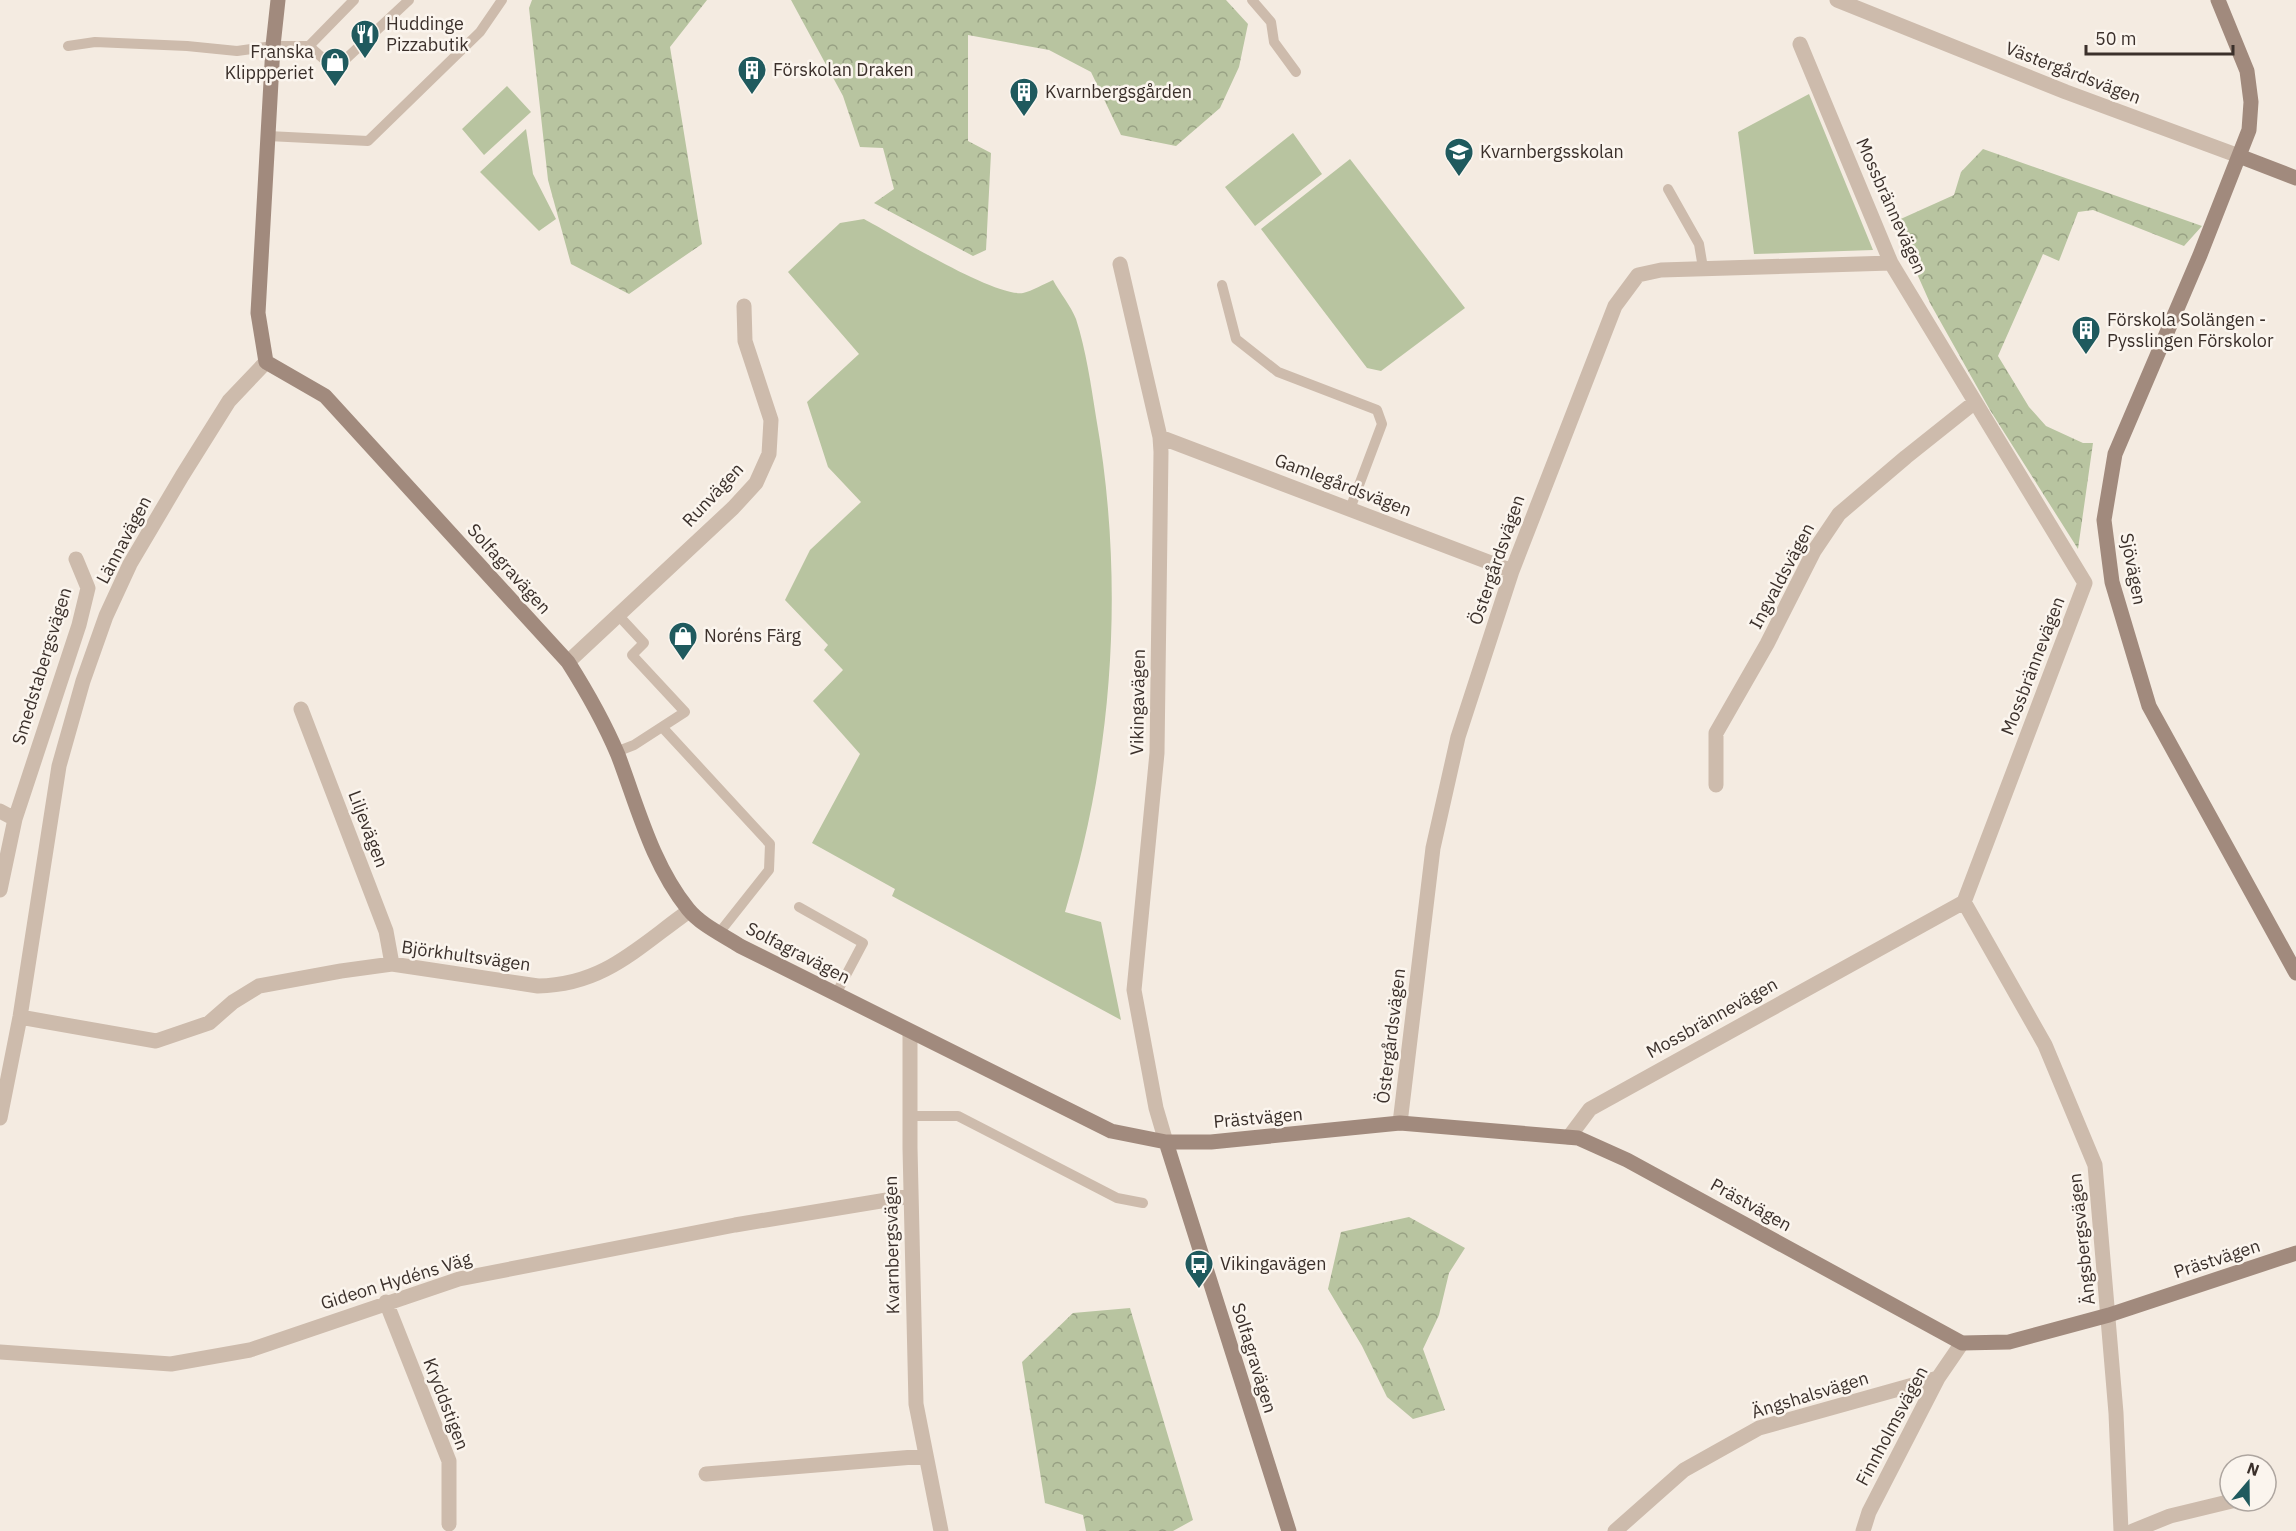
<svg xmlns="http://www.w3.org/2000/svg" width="2296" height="1531" font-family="'IBM Plex Sans',sans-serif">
	<defs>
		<pattern id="forest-crowns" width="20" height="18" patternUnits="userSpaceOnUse" patternTransform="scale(1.5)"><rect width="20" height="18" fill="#b8c4a0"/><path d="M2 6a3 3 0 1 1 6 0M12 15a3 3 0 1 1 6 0" fill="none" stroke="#97a083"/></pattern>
	</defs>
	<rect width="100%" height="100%" fill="#f4ebe1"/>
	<path fill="url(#forest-crowns)" d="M532,0H707L670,47L702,244L629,294L571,264L548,180L529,8Z
		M791,0H1226L1248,24L1239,67L1220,108L1176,146L1121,135L1091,72L1049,50L968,35V141L991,153L986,250L973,256L874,203L894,189L883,148L860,147L843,96Z
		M1983,149L2202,226L2184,246L2093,210L2078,212L2059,261L2043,254L1998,356L2029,407L2046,426L2083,443H2093L2078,549L1990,410L1930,303L1894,222L1954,195L1961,172Z
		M1409,1217L1465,1248L1449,1273L1439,1315L1423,1349L1445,1410L1413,1419L1387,1397L1362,1346L1328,1289L1341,1232Z
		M1130,1308L1193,1520L1173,1531H1086L1083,1515L1045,1503L1022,1362L1073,1313Z"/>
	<path fill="#b8c4a0" d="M507,86L531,112L484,155L462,129Z
		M1809,94L1873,250L1754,254L1738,132Z
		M526,129L533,174L556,219L539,231L480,172Z
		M1293,133L1322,174L1255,226L1225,187Z
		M1350,159L1465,308L1381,371L1367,368L1261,229Z
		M864,219C894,235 994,297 1023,293C1032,291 1044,284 1053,280C1060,293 1071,306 1076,319C1086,350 1091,385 1096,417C1121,558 1116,707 1083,846C1078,868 1071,890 1065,912L1101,922L1121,1020L892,896L895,889L812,843L860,754L813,701L843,670L824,650L828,645L785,600L810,550L861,502L828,467L807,402L859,354L788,272L840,223Z"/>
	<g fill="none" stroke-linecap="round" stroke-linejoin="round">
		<path stroke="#cdbbac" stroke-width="10" d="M1252,0L1271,22L1274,42L1296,72
			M68,46L95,42L187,46L237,51L273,46H309L354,0
			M309,46L335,69L409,0
			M268,136L368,141L480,32L502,0
			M1668,189L1699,244L1703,268
			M1222,285L1236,339L1278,372L1377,410L1382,424L1350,509
			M662,727L770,844L769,870L719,933
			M616,752L634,745L685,712L632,655L644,643L618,615
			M799,907L863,943L836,994
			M909,1116H958L1117,1198L1143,1203"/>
		<path stroke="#cdbbac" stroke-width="15" d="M1837,0L2066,92L2239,156
			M1120,264L1160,437L1161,452L1157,753L1134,990L1156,1108L1166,1142
			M1160,437L1512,571
			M568,662L733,508L756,483L769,454L771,420L745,341L744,306
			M301,709L386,931L392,964
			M1716,785V733L1767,644L1814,551L1839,514L1906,457L1975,402
			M0,811L15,819
			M0,890L15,819L79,625L88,588L76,559
			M1964,902L2045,1045L2095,1165L2116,1413L2121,1531
			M20,1017L156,1041L209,1023L233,1002L259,986L341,971L392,964L538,986C604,985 638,947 689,911
			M910,1032V1148L916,1404L941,1531
			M0,1118L20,1017L59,766L83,681L106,616L130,564L182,476L229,401L266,362
			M1400,1123L1433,848L1458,737L1512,571L1615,306L1638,275L1661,270L1891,263
			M1569,1137L1590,1109L1964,902L2085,583L1891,263L1800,44
			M386,1302L449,1461V1524
			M0,1352L171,1364L250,1350L459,1279L735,1225L911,1196
			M706,1474L926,1456
			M1615,1531L1684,1470L1759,1428L1938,1378
			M1863,1531L1869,1512L1938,1378L1962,1343
			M2133,1531L2170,1516L2232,1501"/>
		<path stroke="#a18a7d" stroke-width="15" d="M278,0L273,46L258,313L266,362L325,396L568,662C587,692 604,722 618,755C638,808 652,864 688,909C701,925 723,935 740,946L1111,1131L1166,1142L1289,1531
			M2218,0L2247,71L2251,102L2249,130L2200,255L2115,454L2104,520L2112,582L2149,706L2296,973
			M2239,156L2296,178
			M1166,1142H1211L1400,1123L1578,1138L1627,1160L1962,1343L2009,1342L2109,1315L2296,1253"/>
	</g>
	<defs>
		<g id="restaurant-pin" transform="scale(1.5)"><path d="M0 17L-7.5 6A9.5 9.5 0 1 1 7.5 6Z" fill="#1f5a5e" stroke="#fbf5ee"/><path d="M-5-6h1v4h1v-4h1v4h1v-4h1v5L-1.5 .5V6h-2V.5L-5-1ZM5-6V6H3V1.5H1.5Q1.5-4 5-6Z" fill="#fff"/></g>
		<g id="shop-pin" transform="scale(1.5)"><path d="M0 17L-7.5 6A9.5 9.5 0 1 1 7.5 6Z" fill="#1f5a5e" stroke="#fbf5ee"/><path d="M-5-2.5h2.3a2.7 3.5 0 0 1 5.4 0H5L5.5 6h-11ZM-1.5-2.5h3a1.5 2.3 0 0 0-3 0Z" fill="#fff"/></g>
		<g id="building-pin" transform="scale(1.5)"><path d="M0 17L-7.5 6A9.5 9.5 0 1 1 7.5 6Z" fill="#1f5a5e" stroke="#fbf5ee"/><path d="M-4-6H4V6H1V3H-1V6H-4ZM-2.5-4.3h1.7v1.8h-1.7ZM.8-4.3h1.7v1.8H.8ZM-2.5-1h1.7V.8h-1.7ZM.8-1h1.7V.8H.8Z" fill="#fff"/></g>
		<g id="school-pin" transform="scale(1.5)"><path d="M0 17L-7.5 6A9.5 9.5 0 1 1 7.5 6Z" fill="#1f5a5e" stroke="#fbf5ee"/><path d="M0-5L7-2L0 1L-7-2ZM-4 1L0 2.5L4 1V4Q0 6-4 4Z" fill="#fff"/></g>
		<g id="bus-pin" transform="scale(1.5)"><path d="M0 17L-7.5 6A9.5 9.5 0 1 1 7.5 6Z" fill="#1f5a5e" stroke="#fbf5ee"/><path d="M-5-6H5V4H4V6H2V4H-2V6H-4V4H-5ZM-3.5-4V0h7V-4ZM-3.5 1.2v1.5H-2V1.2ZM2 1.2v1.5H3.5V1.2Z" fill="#fff"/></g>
	</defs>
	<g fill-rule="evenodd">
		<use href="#restaurant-pin" x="365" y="34"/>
		<use href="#shop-pin" x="335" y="62"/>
		<use href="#building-pin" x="752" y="70"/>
		<use href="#building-pin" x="1024" y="92"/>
		<use href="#school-pin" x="1459" y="152"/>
		<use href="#building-pin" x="2086" y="330"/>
		<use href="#shop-pin" x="683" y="636"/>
		<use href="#bus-pin" x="1199" y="1264"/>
	</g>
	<g text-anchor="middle" stroke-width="5" stroke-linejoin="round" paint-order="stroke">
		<g font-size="18" fill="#3b302b" stroke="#fbf5ee" text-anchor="start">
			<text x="386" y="30">Huddinge<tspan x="386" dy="21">Pizzabutik</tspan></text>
			<text x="314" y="58" text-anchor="end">Franska<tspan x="314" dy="21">Klippperiet</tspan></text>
			<text x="773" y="76">Förskolan Draken</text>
			<text x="1045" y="98">Kvarnbergsgården</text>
			<text x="1480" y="158">Kvarnbergsskolan</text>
			<text x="2107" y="326">Förskola Solängen -<tspan x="2107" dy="21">Pysslingen Förskolor</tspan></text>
			<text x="704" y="642">Noréns Färg</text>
			<text x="1220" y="1270">Vikingavägen</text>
		</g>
		<g font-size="18" fill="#3b302b" stroke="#fbf5ee">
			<text transform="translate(2073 73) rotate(21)" y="6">Västergårdsvägen</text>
			<text transform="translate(1891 206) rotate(66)" y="6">Mossbrännevägen</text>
			<text transform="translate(1343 485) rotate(21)" y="6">Gamlegårdsvägen</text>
			<text transform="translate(713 495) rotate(-47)" y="6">Runvägen</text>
			<text transform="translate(124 540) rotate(-62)" y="6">Lännavägen</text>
			<text transform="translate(1497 560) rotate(-71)" y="6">Östergårdsvägen</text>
			<text transform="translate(509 569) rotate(48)" y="6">Solfagravägen</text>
			<text transform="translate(2133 569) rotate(79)" y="6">Sjövägen</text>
			<text transform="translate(1782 576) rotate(-62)" y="6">Ingvaldsvägen</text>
			<text transform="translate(42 666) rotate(-73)" y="6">Smedstabergsvägen</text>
			<text transform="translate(2033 666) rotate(-69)" y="6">Mossbrännevägen</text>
			<text transform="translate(1138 702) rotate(-89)" y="6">Vikingavägen</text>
			<text transform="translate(368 829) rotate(69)" y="6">Liljevägen</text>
			<text transform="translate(798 953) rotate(27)" y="6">Solfagravägen</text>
			<text transform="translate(466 956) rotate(8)" y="6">Björkhultsvägen</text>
			<text transform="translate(1712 1018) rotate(-29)" y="6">Mossbrännevägen</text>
			<text transform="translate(1391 1036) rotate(-83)" y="6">Östergårdsvägen</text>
			<text transform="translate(1258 1118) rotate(-5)" y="6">Prästvägen</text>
			<text transform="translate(1751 1205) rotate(29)" y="6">Prästvägen</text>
			<text transform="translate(2082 1239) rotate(-96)" y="6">Ängsbergsvägen</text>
			<text transform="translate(892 1245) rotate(-91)" y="6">Kvarnbergsvägen</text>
			<text transform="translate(2217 1259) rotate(-18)" y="6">Prästvägen</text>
			<text transform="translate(396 1281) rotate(-17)" y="6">Gideon Hydéns Väg</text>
			<text transform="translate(1254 1358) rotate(73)" y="6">Solfagravägen</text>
			<text transform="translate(1810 1395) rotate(-17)" y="6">Ängshalsvägen</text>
			<text transform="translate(446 1404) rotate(69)" y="6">Kryddstigen</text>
			<text transform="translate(1892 1426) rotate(-62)" y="6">Finnholmsvägen</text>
		</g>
	</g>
	<g transform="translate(2248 1483) rotate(20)"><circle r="28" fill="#fbf5ee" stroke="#aea6a0" stroke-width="1.5"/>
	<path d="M0-4.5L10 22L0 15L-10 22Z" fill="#1f5a5e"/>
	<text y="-9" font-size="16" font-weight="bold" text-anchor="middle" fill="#3b302b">N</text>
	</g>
	<path d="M2086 45v9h147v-9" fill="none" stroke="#3b302b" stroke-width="3"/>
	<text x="2095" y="45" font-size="18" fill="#3b302b" stroke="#fbf5ee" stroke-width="4.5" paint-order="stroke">50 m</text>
</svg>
